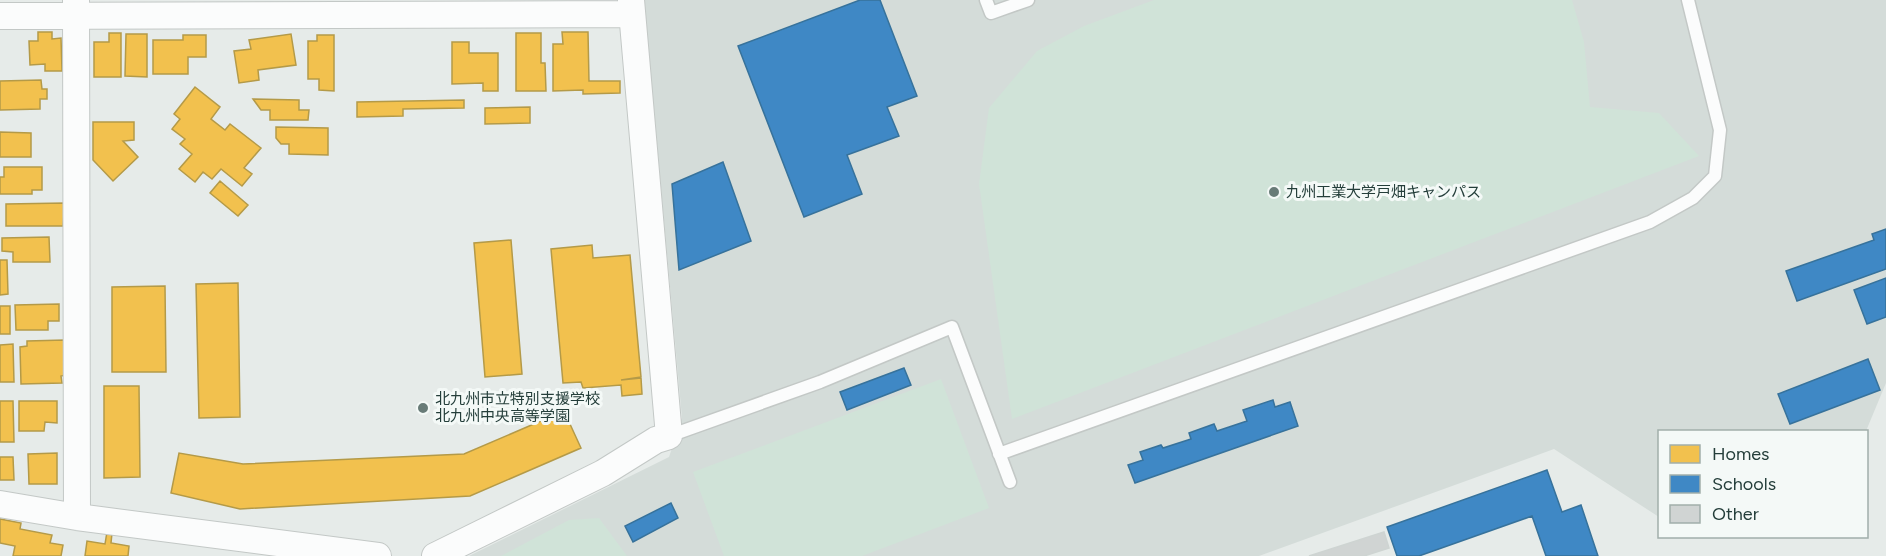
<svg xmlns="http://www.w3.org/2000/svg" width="1886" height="556" font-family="Figtree,'Noto Sans JP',sans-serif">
	<rect width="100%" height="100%" fill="#e6ebe9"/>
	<path fill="#d4dcd9" d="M644,0H1886V383L1866,431L1660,432L1659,517L1554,449L1259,556H469L669,457L682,418Z"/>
	<path fill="#d0e3d8" d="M1154,0H1572L1584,42L1590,107L1659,113L1699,156L1012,419L979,184L989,108L1037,51L1084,26Z
		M941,379L989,508L862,556H724L693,472Z
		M599,518L627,556H501L569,520Z"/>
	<path fill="#f2c14e" stroke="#b49a48" stroke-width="1.5" d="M38,32H52V39L61,38L62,71H45V64L30,65L29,41H38Z
		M562,32H588L589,81H620V93L583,94V90L553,91V44H563Z
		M109,33H121V77H94V42H109Z
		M516,33H541V63H545L546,91H516Z
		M126,34H147V77L125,76Z
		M291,34L296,65L258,70L259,80L239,83L234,51L251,49L249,40Z
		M183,35H206V57H188V74H153V40H183Z
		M317,35H334V91L319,90V79H308V41H317Z
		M452,42H469V53H498V91H483V83L452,84Z
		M41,80L42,89H47V99H40V109L0,110V81Z
		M195,87L220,107L211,119L225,130L230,124L261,148L244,168L252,174L242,186L221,169L212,179L203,172L195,182L179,169L192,154L180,144L185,139L172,129L180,119L174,114Z
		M253,99L299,100V110H309L308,120H270V110H261Z
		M464,100V108L403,109V116L357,117V102Z
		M530,107V123L485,124V108Z
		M93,122H134V140L123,141L138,157L113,181L93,160Z
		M276,127L328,128V155L289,154V144H281L276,138Z
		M0,132L31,133V157H0Z
		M4,167H42V190H32V194H0V177H4Z
		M220,181L248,205L238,216L210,193Z
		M65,203L63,226H6V204Z
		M49,237L50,262H13V252L2,251V238Z
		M511,240L522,374L485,377L474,243Z
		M592,245L593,258L630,255L641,377L621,380L641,378L642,394L622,396L621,385L583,388L581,382L563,383L551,249Z
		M0,260H7L8,294L0,295Z
		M238,283L240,417L199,418L196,284Z
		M165,286L166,372H112V287Z
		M59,304V321H48V330H16L15,305Z
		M0,306H10V334H0Z
		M65,340L66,375L61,376L62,383L21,384L20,347L27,346V341Z
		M13,344L14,382H0V345Z
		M104,386H139L140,477L104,478Z
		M0,401H13L14,442H0Z
		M19,401H57V423L45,422L44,431H19Z
		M564,411L581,448L470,496L240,509L171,493L179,453L243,464L464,454Z
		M57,453V484H29L28,454Z
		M0,457H13L14,480H0Z
		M0,519L21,523L20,529L52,535L50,543L63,545L61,556H13L15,546L0,543Z
		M107,532L112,533L111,543L129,546L128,556H85L87,541L105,544Z"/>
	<path fill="#3f88c5" stroke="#37729b" stroke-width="1.5" d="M860,0H880L917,96L887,107L899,136L847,155L862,194L804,217L738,46Z
		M723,162L751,241L679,270L672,184Z
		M1886,229V269L1797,301L1786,271L1874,240L1872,234Z
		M1886,278V317L1867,324L1854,290Z
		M1868,359L1880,390L1790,424L1778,394Z
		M904,368L911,385L847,410L840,392Z
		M1273,400L1275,407L1290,402L1298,426L1135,483L1128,465L1143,460L1140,452L1161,445L1163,448L1191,439L1189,433L1214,424L1217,431L1247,421L1243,410Z
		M1547,470L1562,512L1581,505L1598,556H1546L1532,516L1419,556H1397L1387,527Z
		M671,503L678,518L633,542L625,526Z"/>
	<path fill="#d0d4d3" stroke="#ced4d2" stroke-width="1.5" d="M1384,532L1389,548L1364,556H1309Z"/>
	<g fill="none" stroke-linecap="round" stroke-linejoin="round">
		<g stroke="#c3c8c6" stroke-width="15">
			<path id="lane" d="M986,0L991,13L1028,0
				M669,436L820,382L952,327L1010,482
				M999,454L1650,222L1693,198L1715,176L1720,130L1688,0"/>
		</g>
		<g stroke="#c3c8c6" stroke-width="28">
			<path id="street" d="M76,0L77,517
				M0,16L632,14
				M0,504L77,517L378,556
				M435,556L603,473L656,440L669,436L631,0"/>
		</g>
		<use href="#lane" stroke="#fbfcfc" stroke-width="12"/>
		<use href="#street" stroke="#fbfcfc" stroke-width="26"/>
	</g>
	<g fill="#687b77" stroke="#f4f9f7" stroke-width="2">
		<circle cx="1274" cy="192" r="6"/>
		<circle cx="423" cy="408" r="6"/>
	</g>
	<g text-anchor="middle" stroke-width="6" stroke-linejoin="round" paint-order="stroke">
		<g font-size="15" fill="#243e3a" stroke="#f4f9f7" text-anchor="start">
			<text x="1286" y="197">九州工業大学戸畑キャンパス</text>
			<text x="435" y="404">北九州市立特別支援学校<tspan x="435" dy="17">北九州中央高等学園</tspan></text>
		</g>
	</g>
	<rect x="1658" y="430" width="210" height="108" fill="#f4f9f7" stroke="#a1aeab" stroke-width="1.5"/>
	<rect x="1670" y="445" width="30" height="18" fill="#f2c14e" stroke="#a1aeab" stroke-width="1.5"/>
	<text x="1712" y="460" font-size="18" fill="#243e3a">Homes</text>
	<rect x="1670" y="475" width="30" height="18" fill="#3f88c5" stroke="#a1aeab" stroke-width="1.5"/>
	<text x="1712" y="490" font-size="18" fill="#243e3a">Schools</text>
	<rect x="1670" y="505" width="30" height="18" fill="#d0d4d3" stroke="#a1aeab" stroke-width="1.5"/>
	<text x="1712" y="520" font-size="18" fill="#243e3a">Other</text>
</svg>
